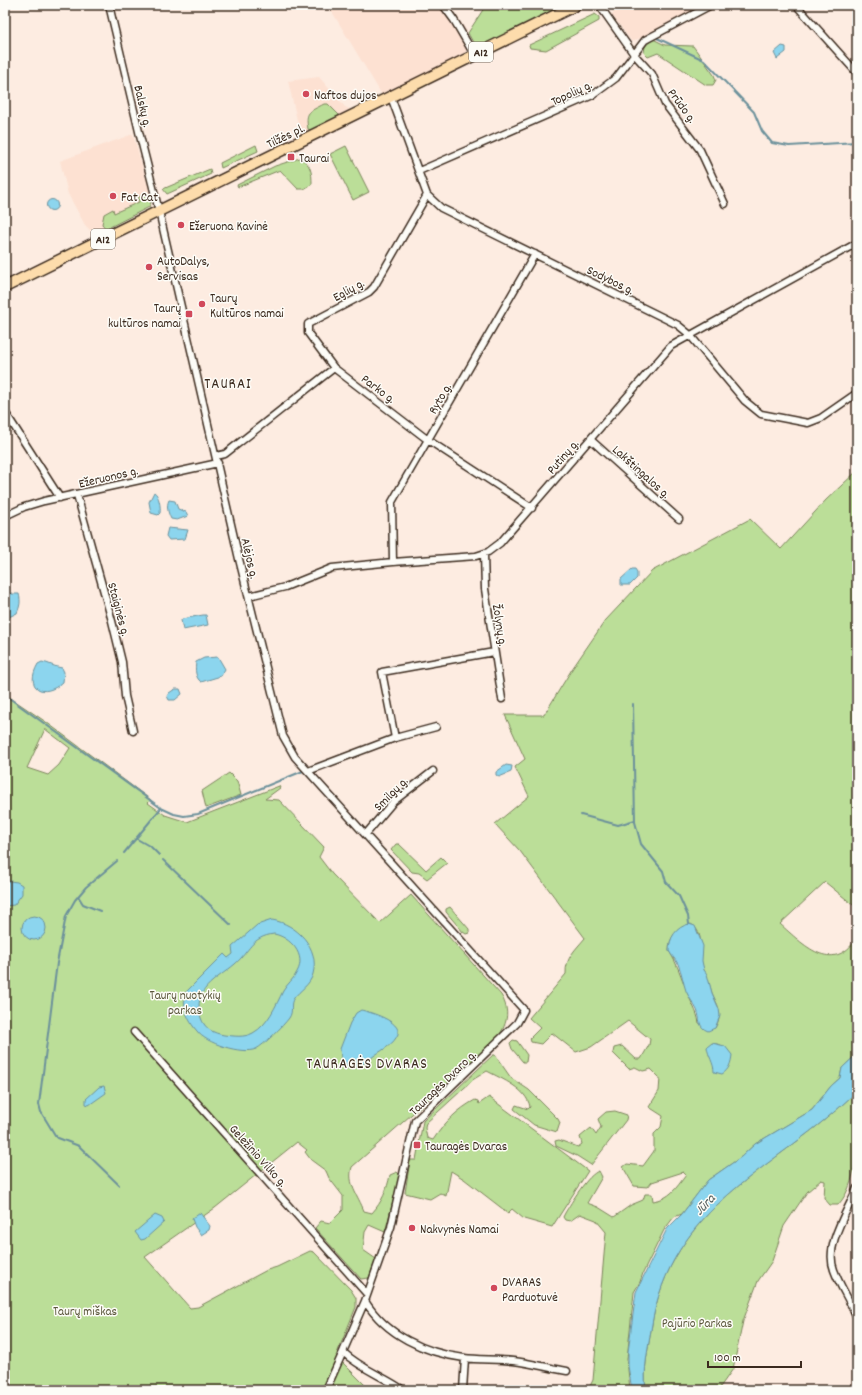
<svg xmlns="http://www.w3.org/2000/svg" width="862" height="1395" font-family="Dekko,sans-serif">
	<rect width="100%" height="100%" fill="#fdece1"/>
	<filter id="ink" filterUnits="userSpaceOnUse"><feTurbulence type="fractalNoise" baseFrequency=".025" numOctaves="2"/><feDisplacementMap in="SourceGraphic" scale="8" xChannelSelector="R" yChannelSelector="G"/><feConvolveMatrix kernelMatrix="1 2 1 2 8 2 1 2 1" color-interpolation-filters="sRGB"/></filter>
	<g filter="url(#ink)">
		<path fill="#fde1d2" d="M328,5H449L468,33L466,51L463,55L382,95Z
			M630,5H704L632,42L611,14Z
			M319,77L345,107L350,109L340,116L335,110L324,104L309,112L306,117L308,129L311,130L301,137L288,81Z
			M133,134L152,200L149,197L138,198L139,202L114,213L112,209L104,214L102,224L106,229L94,234L85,225L68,194L60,161Z"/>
		<path fill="#bbde98" stroke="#7b845b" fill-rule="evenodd" d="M486,5H567L483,46C474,45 472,41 468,33Z
			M595,14L599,17V21L546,50L530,48L529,45Z
			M653,39L665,45L693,46L714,75L716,80L713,85H706L658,53L648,57L644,53L645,46Z
			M324,104H328L340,116L311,130L308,129C305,111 309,112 324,104Z
			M256,145L258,151L221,168L220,163Z
			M346,146L369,192L353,200L330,154Z
			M300,158C311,164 312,172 312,184L304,189H298L280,170L238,187L237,185L275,166Z
			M210,169L211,174L167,194L163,189Z
			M143,195H147L152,200L149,207L106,229L102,224L104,214L113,209L114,213L139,202L138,198Z
			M857,471V908L825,882L780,924C803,944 832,976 857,938V1054L842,1068L840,1078L831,1086L812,1110L755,1144L741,1157L708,1180L682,1214L674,1217L664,1230L643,1273L640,1282L634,1292L627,1359L630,1390H588L593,1380L606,1232L596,1220L580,1214L570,1221L565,1220L563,1217L565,1213C571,1203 588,1174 599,1171L602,1177L587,1203L598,1207L614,1217L631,1205L643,1200L645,1194H652L653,1201C670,1199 676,1188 686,1175L683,1172L652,1182L648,1187L634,1186L623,1167L627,1164L643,1166L654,1151V1134L661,1127L663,1116L649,1107L659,1091L660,1078L651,1069L643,1071L635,1067L629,1069L613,1053L614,1048L622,1046L636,1059H641L649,1045L650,1039L628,1021L591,1047L576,1052L552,1033L541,1044L531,1042L530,1038L540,1028L529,1018L566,974C565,958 576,949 585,938L520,851L495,824L529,796L515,767L525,759L505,715H544L572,669L605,621L652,571L750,519L781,549L826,500ZM691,924C707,934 697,955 704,970C708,977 709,984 712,993C714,998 718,1004 719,1010C721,1017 718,1022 715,1028L699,1023C697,1010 691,1004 687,991C680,975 679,967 669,951C669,935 677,930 691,924ZM712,1043L721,1045L714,1065L709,1054Z
			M5,694L46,722L151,800L148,803L165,815L187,822L279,786L280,788L265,799L279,800L324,847L319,857L332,874L380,923L411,895L501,995C511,1012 507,1025 496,1040L352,1167C347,1184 358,1195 364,1211L372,1213C382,1202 387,1190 390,1175L397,1172L400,1175L385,1232L369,1225L365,1232L363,1250L376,1259L369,1278L361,1279L315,1228L321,1221L330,1223L343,1210V1196L329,1178L326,1171L311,1160L305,1152L307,1150L297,1142L215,1208L145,1257L190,1308L198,1307L267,1270L277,1267L310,1251L314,1252L351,1290L356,1298V1307L336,1356L370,1390H5ZM45,729L70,748L59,765L48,775L27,768Z
			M229,773L237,781L241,795L206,808L202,791Z
			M396,844H399L426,870L441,857L447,863L427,879L419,873L412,872L391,850Z
			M450,907L469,929V933L466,934L463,932L446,912V909Z
			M513,1040L517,1041L527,1055L526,1062H523L512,1049L510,1043Z
			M493,1055H495L511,1078L529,1090L558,1119L560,1123L557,1132L534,1125L514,1109L516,1105L528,1109L530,1107C527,1089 502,1079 487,1071L474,1079L426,1123L425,1128L427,1138L433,1140C445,1122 457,1110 475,1100L478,1101L479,1104L489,1097L588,1171L552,1227L524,1219L512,1209L508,1213L464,1179L451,1171L446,1196L440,1193L430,1199L405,1193L410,1160H416L423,1121Z
			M857,1091C857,1126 862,1179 838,1205H830L824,1198L825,1181L821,1180L807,1192L784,1226L772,1261L758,1281L743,1321L733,1369L718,1390H646C643,1370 648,1350 651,1330C670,1202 776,1171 857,1091Z
			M615,1111L627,1115L626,1120L591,1165L577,1156L556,1146L555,1141L559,1140L578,1147L582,1144L580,1137L591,1128L596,1135L601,1127L598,1119L606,1112Z"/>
		<path fill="#8cd5ee" stroke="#6c919b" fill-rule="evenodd" d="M782,46L786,47V52L777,59L774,53Z
			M46.5 205a5.5 5.5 0 1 1 11 0a5.5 5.5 0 1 1-11 0Z
			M154,492C159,495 161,507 160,513L158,515L151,513L149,502Z
			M169,500L175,501L178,509L186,512L188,516L177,520L171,519C168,513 166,506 169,500Z
			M168,528L188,530L185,539L169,540L166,536Z
			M632,569H635L637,572V578L630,585H621V579Z
			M12,593V594H19C21,602 20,606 17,613L5,619V595Z
			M203,615H206L208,625L183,630L181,620L182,619Z
			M218,657L225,669L221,676L201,682C195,677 195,670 196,662L204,658Z
			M42,662C49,663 54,667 62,668L64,672L63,682C43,700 24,688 38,664Z
			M175,689H180L182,694L175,700H169L167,696L169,693Z
			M506,765L512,766L511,772L499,777L496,775V772Z
			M10,881L17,882L22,885V894L14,905L5,906V883Z
			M22 928a12 12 0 1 1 24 0a12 12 0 1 1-24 0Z
			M272,920C297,924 320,948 313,974C310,985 300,990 294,998C289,1004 294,1011 289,1018C283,1026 264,1045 256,1049C242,1055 205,1043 197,1031C188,1021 181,1005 186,992L224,954L228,958L233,954L232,947L257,925ZM274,934C290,937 307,955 297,972C294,979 287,984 283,991C276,1005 268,1025 253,1033C244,1038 234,1036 224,1035C213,1033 205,1029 201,1018C192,989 215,981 235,964C250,951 251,937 274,934Z
			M689,924L695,926L703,946L702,961L704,970L707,974L712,993L719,1009L720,1016L715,1028L708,1031C697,1027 701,1019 697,1010C694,1004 689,998 686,991C683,982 682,973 678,964C676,960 671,955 669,951C669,938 676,927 689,924Z
			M361,1010C370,1012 401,1021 398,1034C394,1044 384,1049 375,1055C367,1061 360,1068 349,1069L341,1058L340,1049L350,1023L356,1013Z
			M712,1043L725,1046L732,1055C731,1063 729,1070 722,1074L714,1072C714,1063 708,1056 707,1047Z
			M857,1054V1091C776,1171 670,1202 651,1330C648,1350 643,1370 646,1390H632L628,1366V1352L636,1292L667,1229L682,1214L708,1180L741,1157L755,1144L812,1110L831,1086L840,1078L842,1068Z
			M104,1086L106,1093L89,1105L86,1104V1099L99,1087Z
			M200,1213L210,1226L209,1230L201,1235L195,1227L192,1219Z
			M155,1215L162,1218L164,1222L145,1239L141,1240L135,1232Z"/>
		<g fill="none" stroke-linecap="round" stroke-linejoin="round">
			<path stroke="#6c919b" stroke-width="2" d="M657,38L704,60L754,112L762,131L772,143L789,146L857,142
				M5,695L161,808L174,814L184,816L198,814L303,771
				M633,704L635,822L641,844L663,871L666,882L679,896L688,916L689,924
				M581,815L618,825L635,820
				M137,839L151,847L159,855
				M124,853L161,808
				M163,860L231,925
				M117,861L86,887L75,900L66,916L57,963L39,1104L41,1112L55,1135L58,1138L79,1146L119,1185
				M78,896L83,904L100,911"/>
			<g stroke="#3b2a1e" stroke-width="9">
				<path id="minor" d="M109,5L141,140L159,211L239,559L283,736L295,757L524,1010L517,1023L415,1121L391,1227L365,1301C386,1335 425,1353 464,1358C480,1360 497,1359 513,1361C531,1363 549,1368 567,1371
					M443,5L454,20L475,56
					M599,5L633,53L652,74L665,104L700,150L725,204
					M796,5L857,73
					M391,97L427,195L441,208L678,325L689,334L745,401L761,414L808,423L821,418L857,393
					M419,171L593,95L616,78L645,40L711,5
					M334,368L308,333V324L369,292L374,287L427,195
					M5,412L60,498
					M591,440L679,519
					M216,456L225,454L334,368L428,440L532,508
					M77,495L112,621L122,662L125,696L133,731
					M5,516L24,507L44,501L218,463
					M484,554L485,589L502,699
					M393,562L392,502L535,254
					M249,596L285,587L332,568L393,562L476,556L488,552L500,543L671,346L857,243
					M395,738L382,672L494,652
					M308,771L395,738L436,727
					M366,834L393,802L433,771
					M134,1032L367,1294
					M857,1188C848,1211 824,1245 834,1270C840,1287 851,1302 857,1318
					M365,1301L343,1352C361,1369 383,1376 403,1390
					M326,1390L343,1352
					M463,1390L465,1358"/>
			</g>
			<g stroke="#3b2a1e" stroke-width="13">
				<path id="trunk" d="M5,287L576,5"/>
			</g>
			<use href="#minor" stroke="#fdfcf7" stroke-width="6"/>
			<use href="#trunk" stroke="#fddcac" stroke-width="10"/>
		</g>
	</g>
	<g fill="#d1495b" stroke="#fdfcf7" stroke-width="1.5">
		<circle cx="306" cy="94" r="4"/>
		<rect x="287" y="153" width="8" height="8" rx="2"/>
		<circle cx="113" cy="196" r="4"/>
		<circle cx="181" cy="225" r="4"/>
		<circle cx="149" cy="267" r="4"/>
		<circle cx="202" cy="304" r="4"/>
		<rect x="185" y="310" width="8" height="8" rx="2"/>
		<rect x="413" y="1141" width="8" height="8" rx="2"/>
		<circle cx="412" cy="1228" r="4"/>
		<circle cx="494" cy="1288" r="4"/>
	</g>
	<g text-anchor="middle" stroke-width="3" stroke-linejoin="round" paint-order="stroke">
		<g fill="#fdfcf7" stroke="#75695f" stroke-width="1">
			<rect x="469" y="42" width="24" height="20" rx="3"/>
			<rect x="91" y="229" width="24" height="20" rx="3"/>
		</g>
		<g font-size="12" font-weight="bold" fill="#3b2a1e">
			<text x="481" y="56">A12</text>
			<text x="103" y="243">A12</text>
		</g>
		<g font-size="13" fill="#3b2a1e" stroke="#fdfcf7">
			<text transform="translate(571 92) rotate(-25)" y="5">Topolių g.</text>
			<text transform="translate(683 105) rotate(54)" y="5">Prūdo g.</text>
			<text transform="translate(144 106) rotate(77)" y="5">Balskų g.</text>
			<text transform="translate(285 135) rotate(-26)" y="5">Tilžės pl.</text>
			<text transform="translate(611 279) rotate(26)" y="5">Sodybos g.</text>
			<text transform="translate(348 289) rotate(-29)" y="5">Eglių g.</text>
			<text transform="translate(379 388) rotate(37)" y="5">Parko g.</text>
			<text transform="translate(439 398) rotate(-60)" y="5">Ryto g.</text>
			<text transform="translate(562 456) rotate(-49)" y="5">Putinų g.</text>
			<text transform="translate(642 471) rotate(42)" y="5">Lakštingalos g.</text>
			<text transform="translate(108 476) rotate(-13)" y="5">Ežeruonos g.</text>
			<text transform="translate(251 558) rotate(77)" y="5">Alėjos g.</text>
			<text transform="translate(120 609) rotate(75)" y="5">Staiginės g.</text>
			<text transform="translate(501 625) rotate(81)" y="5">Žolynų g.</text>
			<text transform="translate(390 793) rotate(-45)" y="5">Smilgų g.</text>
			<text transform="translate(442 1082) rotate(-44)" y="5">Tauragės Dvaro g.</text>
			<text transform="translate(259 1155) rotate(48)" y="5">Geležinio Vilko g.</text>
		</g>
		<g font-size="13" fill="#3b2a1e" stroke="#fdfcf7" text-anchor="start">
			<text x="314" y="99">Naftos dujos</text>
			<text x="299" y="162">Taurai</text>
			<text x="121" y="201">Fat Cat</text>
			<text x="189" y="230">Ežeruona Kavinė</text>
			<text x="157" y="265">AutoDalys,<tspan x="157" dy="15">Servisas</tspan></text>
			<text x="210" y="302">Taurų<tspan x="210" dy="15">Kultūros namai</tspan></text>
			<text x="181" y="312" text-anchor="end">Taurų<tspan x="181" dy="15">kultūros namai</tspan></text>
			<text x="425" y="1150">Tauragės Dvaras</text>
			<text x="420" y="1233">Nakvynės Namai</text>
			<text x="502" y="1286">DVARAS<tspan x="502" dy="15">Parduotuvė</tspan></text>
		</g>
		<g font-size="13" fill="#5b573c" stroke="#fdfcf7">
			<text x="185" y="999">Taurų nuotykių<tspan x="185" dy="15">parkas</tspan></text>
			<text x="85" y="1315">Taurų miškas</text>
			<text x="697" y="1327">Pajūrio Parkas</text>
		</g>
		<g font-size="14" font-style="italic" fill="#535d5c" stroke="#fdfcf7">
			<text transform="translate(704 1204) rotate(-47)" y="5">Jūra</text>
		</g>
		<g font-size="15" letter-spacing="1" fill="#3b2a1e" stroke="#fdfcf7">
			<text x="228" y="388">TAURAI</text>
			<text x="367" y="1068">TAURAGĖS DVARAS</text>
		</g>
	</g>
	<rect width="862" height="1395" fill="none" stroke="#fdfcf7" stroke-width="20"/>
	<rect x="10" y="10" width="842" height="1375" fill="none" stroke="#3b2a1e" stroke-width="1.5" filter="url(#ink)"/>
	<path d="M708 1361v6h93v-6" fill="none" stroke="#3b2a1e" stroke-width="2"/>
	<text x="714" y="1361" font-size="12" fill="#3b2a1e" stroke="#fdfcf7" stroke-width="3" paint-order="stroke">100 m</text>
</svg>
